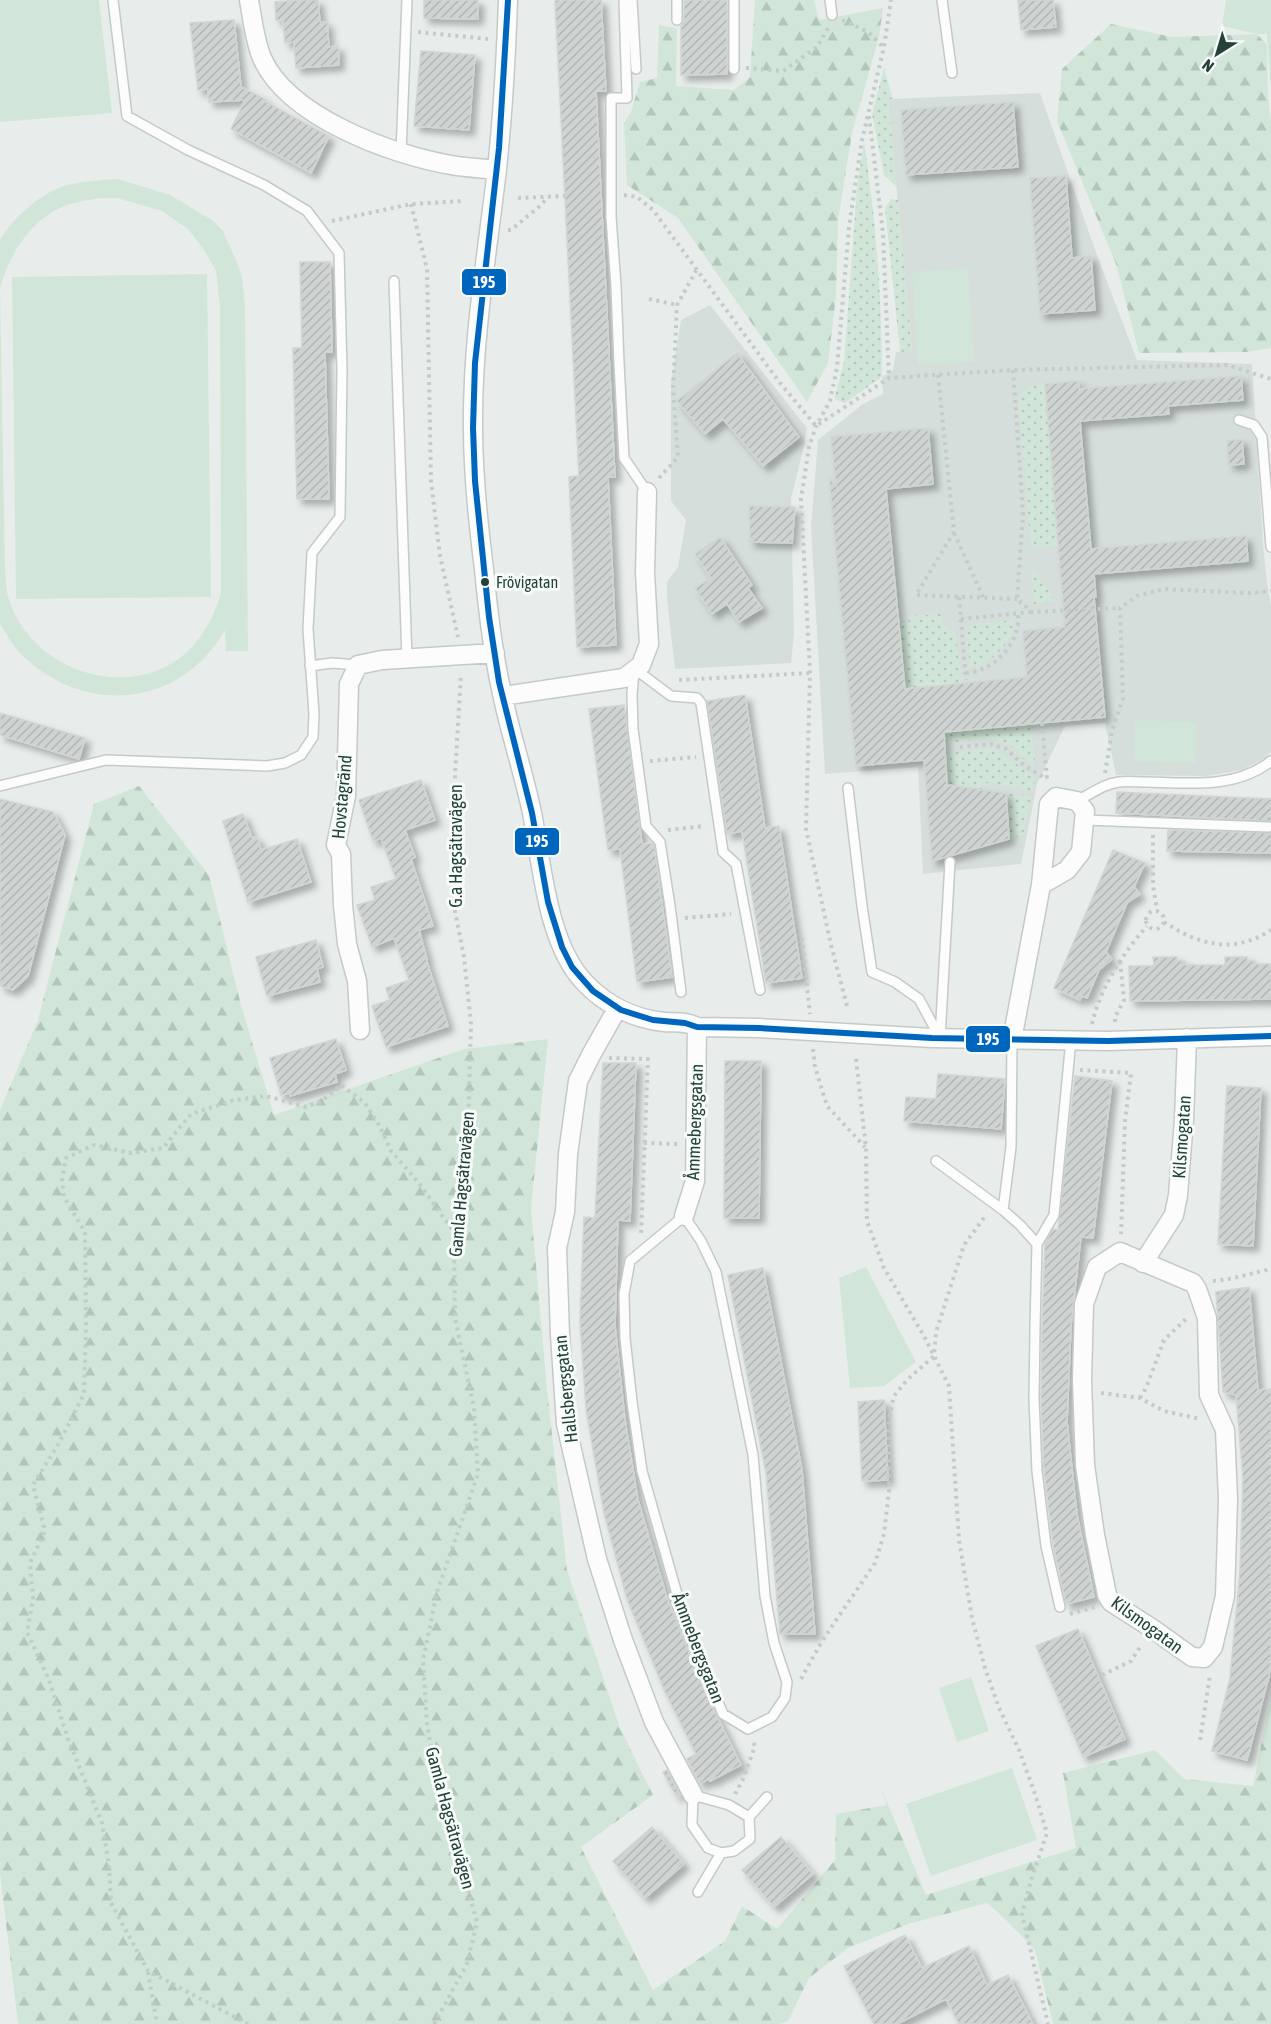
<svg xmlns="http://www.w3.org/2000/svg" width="1271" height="2024" font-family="'Asap Condensed',sans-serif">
	<defs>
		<pattern id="grass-dots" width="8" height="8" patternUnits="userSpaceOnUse" patternTransform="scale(1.5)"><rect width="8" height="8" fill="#d1e6d8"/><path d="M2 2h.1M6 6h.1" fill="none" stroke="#b3c6ba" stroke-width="1.8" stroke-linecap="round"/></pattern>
		<pattern id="forest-firs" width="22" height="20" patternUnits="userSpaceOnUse" patternTransform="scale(1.5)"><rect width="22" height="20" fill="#d1e6d8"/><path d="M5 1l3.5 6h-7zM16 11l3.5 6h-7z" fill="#b3c6ba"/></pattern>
		<pattern id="building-hatch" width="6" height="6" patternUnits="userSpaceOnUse" patternTransform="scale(1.5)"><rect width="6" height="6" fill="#cfd4d2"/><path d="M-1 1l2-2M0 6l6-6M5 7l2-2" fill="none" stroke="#b2b7b5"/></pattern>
		<filter id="shadow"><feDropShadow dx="5.5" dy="5.5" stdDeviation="3" flood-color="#0004"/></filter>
	</defs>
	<rect width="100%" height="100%" fill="#e8edeb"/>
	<path fill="#d6dedb" d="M1040,93L1099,261L1137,360L1252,364L1263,544L1267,583L1271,606V751L1265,758L1242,770L1207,776L1116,775L1105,723L1065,726L1037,784L1021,864L923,874L918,767L825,774L811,527L818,440L863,404L883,394L882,377L893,370L896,352L912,351L888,99Z
		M710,305L807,428L804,446L791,499L794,634L791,663L675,669L667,599V582L678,567L686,520L671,501V383L681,320Z"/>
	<path fill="url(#grass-dots)" d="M884,68L893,99H888L897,187L884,175L872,114Z
		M864,141C876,219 882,298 882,377L845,403L834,399L844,362L857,189Z
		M891,199L898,200L912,351L900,352L885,208Z
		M1045,384L1059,546L1031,547L1019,404L1021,394L1030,386Z
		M1031,566L1055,601L1034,604Z
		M941,614L942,624L948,630L956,633L961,683L905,689L899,623H909L908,616Z
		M1014,620C1013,626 1012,634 1009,639C1002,652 985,665 970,667L967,631L975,624Z
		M1031,724L1035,762L1033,766C1023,762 1019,750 1009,745C987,732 968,744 945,742L944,732Z
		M990,749L1000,752L1035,778L1033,791L982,782V790L947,785L945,753Z
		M1006,793L1031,797L1023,835L1009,839Z"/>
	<path fill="url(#forest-firs)" d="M755,0H814L819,20L883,8L879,37L852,133L838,221L836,296L828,363L807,402L678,218L627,185L624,123L631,112L640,82L657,78L659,25L677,28L676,86L734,90L750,77Z
		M1111,24L1172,37L1257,34L1267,45L1268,99L1271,122V348L1246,352L1139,353L1116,264L1057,121L1062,69Z
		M139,786L209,875L241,1005L274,1115L464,1049L548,1039L531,1209L547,1389L567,1570L620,1728L653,1795L581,1847L653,1990L725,1941L742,1906L777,1929L835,1860L836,1814L887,1805L882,1790L926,1895L1076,1848L1063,1773L1155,1750L1184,1779L1253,1786L1271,1697V2024H1053L1035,1950L1007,1921L987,1903L908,1924L848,1948L809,1978L788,2021L780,2024H18L0,1873V1110L38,1020L94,804Z"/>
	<path fill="#d1e6d8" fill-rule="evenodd" d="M0,0H99L112,113L0,122Z
		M1226,0H1271V92L1267,34H1257L1222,26Z
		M118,179L170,195L212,220L223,231L238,265L242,278L245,305L248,651H226L225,630C182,706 88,717 24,657C14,648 7,635 0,624V240C14,217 40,193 67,185C84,181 101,180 118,179ZM117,198L162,211L188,229L204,250L216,271L220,306L221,593C214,616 204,636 187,652C128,706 24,668 7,592C6,585 6,577 5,569L0,288C10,251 35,213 74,203C88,199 102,198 117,198Z
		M968,268L974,362L918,365L912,272Z
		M207,274L211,597L16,599L12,277Z
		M1135,720L1196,722L1195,763L1134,761Z
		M866,1267L916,1362L884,1386L850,1388L839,1278Z
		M971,1677L989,1731L957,1742L939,1688Z
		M1012,1768L1037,1840L931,1876L906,1804Z"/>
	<path fill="url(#building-hatch)" stroke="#d1d6d4" stroke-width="1.5" filter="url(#shadow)" d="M300,0H318L320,22H327L329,47L338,46L339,65L296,68L294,42L285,43L283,20H276L275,2Z
		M424,0H478V19L424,18Z
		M555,0H601L606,91H596L615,477H608L616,645L577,647L569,477L579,476Z
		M684,0H727V74L681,75V26L684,20Z
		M1018,0H1053L1056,27L1021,30Z
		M234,20L241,87L265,99L264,101L308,125L329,136L311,173L231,129L245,100L209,102L208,89L198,90L190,23Z
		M421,51L475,55L469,130L414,126Z
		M1013,102L1018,167L906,175L901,110Z
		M1066,176L1072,258L1091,256L1095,310L1040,314L1030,178Z
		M300,262H330L332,352H325L329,499H297L293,348H302Z
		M737,353L799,437L763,466L723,419L705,434L677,401Z
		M1241,376L1243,400L1168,406L1169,414L1080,421L1091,549L1246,536L1248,561L1094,574L1096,597H1094L1105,717L944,732L947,785L1006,793L1009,839L932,861L924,760L856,766L829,477L836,486L831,437L928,428L933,484L886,489L905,689L1027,677L1023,631L1065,627L1045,384L1078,381L1079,389Z
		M1242,439L1244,464L1229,465L1227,441Z
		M749,506L795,507L792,543L750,542Z
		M720,537L752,585L748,588L762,608L739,622L727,604L712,614L695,588L711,578L695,554Z
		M745,695L765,828L779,826L802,978L766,983L742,831L727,834L707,701Z
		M624,705L642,844L652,843L654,845L672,977L637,982L620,849L608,850L589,709Z
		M0,713L85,738L79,759L0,735Z
		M421,780L435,820L405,830L415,857L411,859L433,926L419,930L427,959H426L448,1026L386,1047L372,1006L390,1000L386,988L409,980L394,938L372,947L357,905L375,900L371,887L396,879L381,838L373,841L359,800Z
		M1117,792L1271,799V821L1116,813Z
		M0,799L53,812L65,835L28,976L13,990L0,986Z
		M243,814L252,838L257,837L261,850L297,839L311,882L248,902L223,821Z
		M1168,830L1271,833V853L1167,851Z
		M1113,850L1145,863L1134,887L1140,894L1127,903L1106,952L1112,959L1099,970L1087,998L1082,996L1080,1000L1054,988Z
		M316,940L323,967L317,969L320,982L267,996L256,957Z
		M1153,957H1177V961H1185V965H1225V957H1247V961H1255V964H1271V999L1130,1001L1129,966H1154Z
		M336,1039L346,1070L335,1074L337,1082L290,1096V1093L281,1095L270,1058Z
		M725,1061H761L759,1218H724Z
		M603,1063H636L630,1221L618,1220L615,1326L625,1420L638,1500L666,1595L702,1686L741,1765L710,1781L708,1779L700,1784L687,1759L696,1754L665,1692L627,1599L604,1513L586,1409L580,1321L584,1217L595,1218Z
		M938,1074L1005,1079L1001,1129L904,1121L906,1097L936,1099Z
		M1075,1076L1112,1081L1093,1238L1081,1237L1071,1325L1067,1422L1077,1515L1094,1597L1066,1604L1053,1545L1044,1470L1041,1399L1042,1328L1045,1243L1053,1229L1058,1230Z
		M1227,1086L1261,1088L1253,1246L1218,1244Z
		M763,1268L802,1470L815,1634H780L766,1473L728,1275Z
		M1249,1287L1258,1390L1271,1389V1655L1269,1676L1247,1760L1212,1751L1230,1678L1240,1571L1243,1478L1236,1395L1223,1392L1216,1292Z
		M884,1400L888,1480L862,1481L858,1402Z
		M1078,1629L1125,1739L1083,1757L1036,1646Z
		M667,1770L680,1795L677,1797L663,1772Z
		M652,1827L684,1864L645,1898L613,1861Z
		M781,1837L813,1874L774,1907L742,1870Z
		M905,1935L922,1968L969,1946L987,1985L1008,1975L1033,2024H959L946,1999L897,2024H874L844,1966Z"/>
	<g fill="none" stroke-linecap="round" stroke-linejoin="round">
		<g stroke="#c5cac8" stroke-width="12">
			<path id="service" d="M624,0L627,98H611V217L616,286L619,363L624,458L647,492
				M632,0L636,69
				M677,0V20
				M734,0V69
				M830,0L832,15
				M942,0L952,73
				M401,153L407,0
				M394,281L407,659
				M1239,420L1254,425L1262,437L1271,547
				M310,666L332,663L358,665
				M635,669L671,696L697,698L701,703L723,852L736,864L760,990
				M634,672L632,694L633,729L646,826L660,842L670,906L681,992
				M0,786L106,760L267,766L285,763L301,755L313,737L314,714L308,629L312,553L340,517L342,370L339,253L307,211L264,185L188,150L127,116L113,0
				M848,788L862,906L872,972L895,982L919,999L940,1038
				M1077,801C1091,794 1103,784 1119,782C1127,781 1137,782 1146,782C1189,783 1236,789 1271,761
				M1085,820L1269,827
				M940,1038L950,862
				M1012,1040L1011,1147L1003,1210L1020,1225L1037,1244
				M936,1161L1003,1210
				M684,1216L701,1241L716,1272L753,1455L765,1596L774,1643L787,1682L785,1698L772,1717L748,1729L723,1714L685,1622L642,1471L632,1402L625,1338L624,1294L630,1261Z
				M1060,1607L1046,1546L1037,1471L1034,1399L1035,1328L1037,1244L1054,1215L1071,1040
				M693,1795L729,1805L749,1817L750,1839L734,1851L721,1853L708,1848L692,1825Z
				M749,1817L767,1797
				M698,1892L721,1853"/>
		</g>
		<g stroke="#c5cac8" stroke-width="21">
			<path id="minor" d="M249,0C252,17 255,42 262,58C288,117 392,155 451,165C466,168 482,168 497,170
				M508,0C506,57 503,113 497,169C487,255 472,341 473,428C473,475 478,522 484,569C488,612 493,655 503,698C511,736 524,774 532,813C542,864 547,944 585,983C606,1005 634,1019 664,1022C676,1023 687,1021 697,1027L759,1028L932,1038L1108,1041L1271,1036
				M503,696L624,678L641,665L649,644L645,573L647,492
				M617,1009L591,1055L578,1081L568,1154L565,1212L557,1248L560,1335L566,1424L597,1559L623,1640L654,1722L693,1795
				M360,1030L357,981L347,944L343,905L341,854L336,845L346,796L349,684L358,665L382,660L495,653
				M1012,1040L1041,885L1049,804L1056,797L1077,801L1085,811L1081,852L1067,870L1041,885
				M684,1216L695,1181L697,1027
				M1120,1252L1193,1283L1197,1289L1207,1318L1209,1395L1225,1430L1228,1499L1225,1596L1213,1647L1204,1658L1192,1657L1153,1629L1111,1602L1107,1595L1095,1535L1085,1465L1082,1380L1084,1304L1097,1267Z
				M1143,1263L1174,1215L1178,1195L1184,1120L1187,1038"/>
		</g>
		<path stroke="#c3ccca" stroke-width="4" stroke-dasharray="3 4.5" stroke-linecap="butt" d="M842,20L868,32L883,47
			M418,32L488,39
			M746,68L783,71L817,47L828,28
			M869,116L883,233L889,378
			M624,195L637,197L653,210L780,383L816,426L889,378L1013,370L1227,365L1271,379
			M518,198L565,196
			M411,204L427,269L431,481L440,556L458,637
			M332,221L411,204L464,201
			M508,230H511L540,206L548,197
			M649,299L677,305
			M1013,370L1023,514L1017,599L1032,612L1120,608
			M938,375L954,532L916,595L1017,599
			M659,478L678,457L673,390L677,305L697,269
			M954,533L983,597
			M959,597L966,680
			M961,619L1032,612
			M966,673C970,672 976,672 980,670C1002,662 1021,637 1018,614
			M679,680L810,673
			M1042,723L1047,779
			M960,747L991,744L1006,749L1025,766L1047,779
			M650,761L696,757
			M1105,773L1112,731L1123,698L1120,608L1137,596L1163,589L1249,593L1271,591
			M668,830L705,826
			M1153,835V885L1157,910
			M1146 920a9 9 0 1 1 18 0a9 9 0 1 1-18 0Z
			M685,918L731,914
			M1164,922C1191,940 1222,952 1254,939C1260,937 1266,933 1271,930
			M802,938L810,1014
			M847,1006L831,945L806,829L810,673L801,499L809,447L816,426L830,401L837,368L849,227L862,140L884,47L891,0
			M1115,1022V1017L1124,1000L1120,960
			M1092,1024C1100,988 1123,953 1147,926
			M813,1049L815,1067L827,1106L865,1147
			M609,1058L648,1059L641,1235
			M856,1059L866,1148L867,1221L884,1268L925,1338L949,1386L959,1540L972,1618L985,1668L999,1708L1019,1750L1034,1791L1047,1833L1032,1877L1022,1914L1048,2024
			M1080,1070L1131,1073L1125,1121L1121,1234
			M644,1143L677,1144
			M1213,1281L1229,1279L1271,1269
			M1101,1393L1140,1398L1164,1411L1200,1419
			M1140,1398L1146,1388L1164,1340L1188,1317
			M1070,1614L1095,1607
			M1102,1675L1131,1661L1142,1644
			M801,1679L822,1641L875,1563L884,1534L889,1491V1419L894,1396L907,1380L934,1356L936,1332L964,1245L986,1215
			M1200,1740L1210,1675
			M735,1794L743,1779L755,1746L752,1740
			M148,1972L157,2024
			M248,2024L148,1971L111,1903L109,1865L102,1823L68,1739L49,1680L27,1632L33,1599L30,1563L45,1531L33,1485L59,1443L84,1394L86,1325L85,1232L64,1197L62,1181L66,1158L94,1145L131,1153L163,1148L191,1114L235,1100L266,1096L306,1107L323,1100L341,1085L365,1103L379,1125L391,1151L418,1182L454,1232
			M434,2024L467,1964L477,1922L436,1780L427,1724L423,1660L437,1592L478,1474L474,1408L455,1318L454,1232L468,1131L471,1024L464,957L453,901L452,826L461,674"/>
		<use href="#service" stroke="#fcfcfc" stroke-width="9"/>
		<use href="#minor" stroke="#fcfcfc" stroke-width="18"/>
		<g stroke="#f7fbf9" stroke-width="10">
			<path id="bus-1" d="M508,0L499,148L475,363L473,428L475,481L489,617L499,682L532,813L548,902L562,947L572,967L593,991L621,1010L653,1020L685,1023L697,1027L759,1028L932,1038L1108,1041L1271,1036"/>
		</g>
		<use href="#bus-1" stroke="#0065bd" stroke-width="6"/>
	</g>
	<circle fill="#24423a" stroke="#f7fbf9" stroke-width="2" cx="485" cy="582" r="5"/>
	<g text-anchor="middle" stroke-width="6" stroke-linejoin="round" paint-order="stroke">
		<g font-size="16" fill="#24423a" stroke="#f7fbf9" text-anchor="start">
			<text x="496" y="588">Frövigatan</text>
		</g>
		<g font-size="18" fill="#24423a" stroke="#f7fbf9">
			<text transform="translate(342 797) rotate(-85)" y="6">Hovstagränd</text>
			<text transform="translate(456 846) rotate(-90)" y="6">G.a Hagsätravägen</text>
			<text transform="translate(695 1122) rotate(-88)" y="6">Åmmebergsgatan</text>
			<text transform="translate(1182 1137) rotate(-86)" y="6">Kilsmogatan</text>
			<text transform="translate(462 1184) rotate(-85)" y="6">Gamla Hagsätravägen</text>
			<text transform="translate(566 1389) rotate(-96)" y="6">Hallsbergsgatan</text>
			<text transform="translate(1147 1625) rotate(36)" y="6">Kilsmogatan</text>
			<text transform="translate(698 1648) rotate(69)" y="6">Åmmebergsgatan</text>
			<text transform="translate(450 1818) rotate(75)" y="6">Gamla Hagsätravägen</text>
		</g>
	</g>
	<g stroke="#f7fbf9" stroke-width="2">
		<rect x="461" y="268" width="46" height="28" rx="6" fill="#0065bd"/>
		<rect x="514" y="827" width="46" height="29" rx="6" fill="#0065bd"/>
		<rect x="965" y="1025" width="46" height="28" rx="6" fill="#0065bd"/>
	</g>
	<g font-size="16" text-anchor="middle" font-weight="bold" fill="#fff">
		<text x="484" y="288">195</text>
		<text x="537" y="847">195</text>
		<text x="988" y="1045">195</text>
	</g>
	<g transform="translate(1217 54) rotate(217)" stroke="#f7fbf9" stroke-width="4.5" paint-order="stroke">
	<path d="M0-4.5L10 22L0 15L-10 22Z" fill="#24423a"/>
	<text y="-9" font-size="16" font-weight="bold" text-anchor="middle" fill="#24423a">N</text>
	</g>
</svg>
